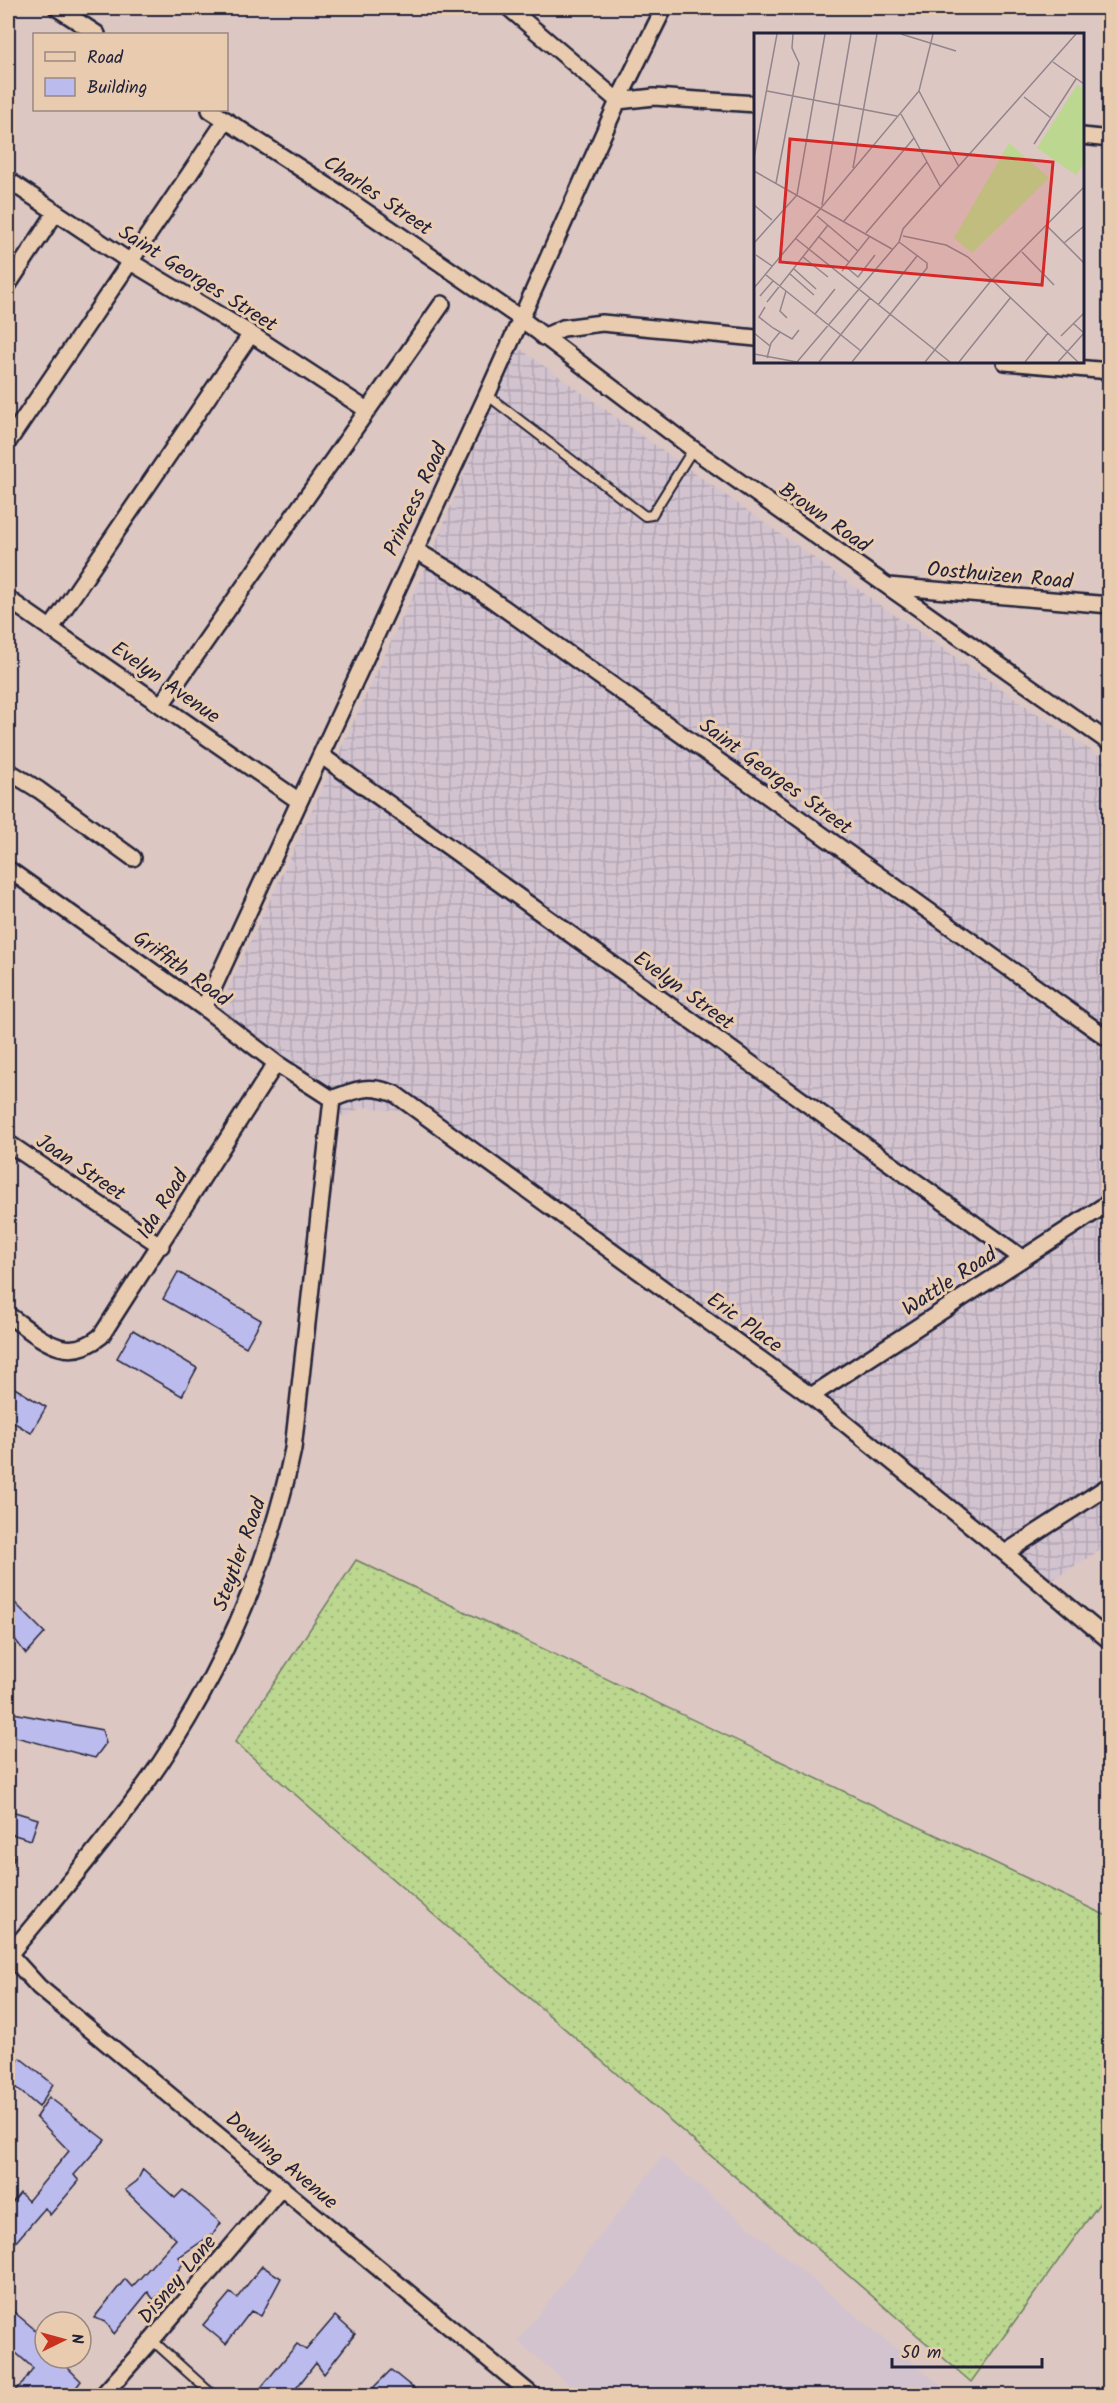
<svg xmlns="http://www.w3.org/2000/svg" width="1117" height="2403" font-family="Kalam,sans-serif">
	<defs>
		<pattern id="industrial-grid" width="8" height="8" patternUnits="userSpaceOnUse" patternTransform="scale(1.5)"><rect width="8" height="8" fill="#d2c3cf"/><path d="M0 4h8M4 0v8" fill="none" stroke="#b4a7b3"/></pattern>
		<pattern id="grass-dots" width="8" height="8" patternUnits="userSpaceOnUse" patternTransform="scale(1.5)"><rect width="8" height="8" fill="#bcd78f"/><path d="M2 2h.1M6 6h.1" fill="none" stroke="#a1b87c" stroke-width="1.8" stroke-linecap="round"/></pattern>
	</defs>
	<rect width="100%" height="100%" fill="#dcc7c2"/>
	<filter id="ink" filterUnits="userSpaceOnUse"><feTurbulence type="fractalNoise" baseFrequency=".0167" numOctaves="2"/><feDisplacementMap in="SourceGraphic" scale="12" xChannelSelector="R" yChannelSelector="G"/><feConvolveMatrix kernelMatrix="1 2 1 2 8 2 1 2 1" color-interpolation-filters="sRGB"/></filter>
	<g filter="url(#ink)">
		<path fill="#d2c3cf" d="M663,2156L952,2395H581L518,2341Z"/>
		<path fill="url(#industrial-grid)" d="M516,346L880,605L1109,763V1544L1043,1586L423,1113L362,1107L344,1117L217,1013L426,567Z"/>
		<path fill="url(#grass-dots)" stroke="#6f7c65" stroke-width="1.5" d="M356,1560L1109,1917V2190L971,2382L235,1742Z"/>
		<path fill="#bcbbed" stroke="#22223b" stroke-width="1.5" d="M178,1272L261,1320L246,1347L163,1299Z
			M133,1330L197,1368L182,1396L117,1358Z
			M8,1384L46,1407L31,1433L8,1419Z
			M8,1596L45,1633L26,1654L8,1630Z
			M8,1712L102,1730L106,1743L95,1758L8,1735Z
			M8,1810L38,1819L31,1840L8,1833Z
			M20,2058L53,2084L39,2107L8,2081V2074Z
			M49,2097L105,2140L74,2175L79,2181L50,2215L45,2208L8,2251V2208L20,2193L28,2201L69,2151L36,2117Z
			M143,2169L175,2198L183,2190L221,2223L214,2233L179,2257L183,2264L154,2300L148,2292L114,2334L106,2322L94,2318L125,2279L132,2287L176,2239L125,2190L137,2181Z
			M262,2266L281,2278L261,2316L251,2311L226,2344L203,2325L230,2293L237,2298Z
			M8,2307L45,2338V2358H58L81,2381L72,2393L67,2396H9L23,2383L33,2368L8,2346Z
			M335,2316L355,2334L324,2374L316,2363L290,2396H254L297,2344L306,2350Z
			M391,2370L423,2396H382L373,2388Z"/>
		<g fill="none" stroke-linecap="round" stroke-linejoin="round">
			<g stroke="#22223b" stroke-width="12">
				<path id="lane" d="M487,395L645,516L652,515L693,449
					M8,1857L9,1858
					M152,2340L214,2396"/>
			</g>
			<g stroke="#22223b" stroke-width="20">
				<path id="street" d="M57,8L97,34
					M509,8L618,101L654,97L756,104
					M210,110L337,192L520,318L693,449L1110,743
					M1082,136L1110,139
					M8,180L129,261L251,334L367,410
					M8,285L56,212
					M543,337L563,328L602,323L756,338
					M1005,362L1110,371
					M8,442L226,120
					M415,550L456,574L1110,1040
					M888,586L1110,605
					M8,599L299,801
					M51,628L251,334
					M161,705L442,304
					M322,756L1022,1258
					M8,771L39,790L133,858
					M8,869L204,1008L276,1063L332,1099
					M204,1008L487,395L618,101L664,8
					M332,1099C357,1089 369,1084 395,1094L811,1396L1005,1553L1110,1641
					M8,1143L161,1246
					M8,1315C39,1336 65,1366 101,1336L276,1063
					M811,1396L1110,1202
					M1005,1553L1110,1485
					M8,1953L39,1987L533,2396
					M8,1956C60,1893 115,1830 161,1762C224,1667 270,1560 293,1449L332,1099
					M102,2396L152,2340L282,2187"/>
			</g>
			<use href="#lane" stroke="#e9ccb0" stroke-width="8"/>
			<use href="#street" stroke="#e9ccb0" stroke-width="15"/>
		</g>
	</g>
	<g text-anchor="middle" stroke-width="6" stroke-linejoin="round" paint-order="stroke">
		<g font-size="21" fill="#22223b" stroke="#e9ccb0">
			<text transform="translate(378 195) rotate(34)" y="7">Charles Street</text>
			<text transform="translate(198 278) rotate(32)" y="7">Saint Georges Street</text>
			<text transform="translate(415 499) rotate(-65)" y="7">Princess Road</text>
			<text transform="translate(825 517) rotate(35)" y="7">Brown Road</text>
			<text transform="translate(1000 575) rotate(5)" y="7">Oosthuizen Road</text>
			<text transform="translate(166 682) rotate(35)" y="7">Evelyn Avenue</text>
			<text transform="translate(776 776) rotate(36)" y="7">Saint Georges Street</text>
			<text transform="translate(182 968) rotate(36)" y="7">Griffith Road</text>
			<text transform="translate(684 990) rotate(36)" y="7">Evelyn Street</text>
			<text transform="translate(81 1167) rotate(34)" y="7">Joan Street</text>
			<text transform="translate(162 1204) rotate(-58)" y="7">Ida Road</text>
			<text transform="translate(949 1281) rotate(-33)" y="7">Wattle Road</text>
			<text transform="translate(745 1322) rotate(36)" y="7">Eric Place</text>
			<text transform="translate(239 1554) rotate(-70)" y="7">Steytler Road</text>
			<text transform="translate(282 2160) rotate(40)" y="7">Dowling Avenue</text>
			<text transform="translate(177 2279) rotate(-50)" y="7">Disney Lane</text>
		</g>
	</g>
	<g transform="translate(754 33)">
		<rect width="330" height="330" fill="#dcc7c2"/>
		<path d="M255,110L295,145L218,220L200,205Z" fill="#bcd78f"/>
		<path d="M323,52L330,56V130L322,142L283,115Z" fill="#bcd78f"/>
		<path fill="none" stroke="#92858c" stroke-width="1.5" d="M147,1L202,18M299,29L330,51M13,58L143,83M165,58L205,134M270,64L297,85M147,81L186,153M280,111L322,46M0,125L23,1M99,135L123,1M0,138L138,216M22,150L45,30L38,15L39,1M0,172L18,187M68,172L97,1M63,183L104,218M90,188L160,105M293,193L330,230M112,200L173,129M149,203L192,212L214,224L324,329M65,204L95,229M41,205L196,329M1,209L43,162L71,1M310,210L330,193M268,219L300,252M2,222L18,233M49,224L74,244M91,233L104,244L121,222M40,236L62,256M88,238L116,203M36,241L60,262M12,242L107,318M0,255L165,58L179,1M32,258L26,278L33,285M6,263L19,248M13,269L74,192M124,272L163,223M11,274L5,284L19,295L38,306L45,297M61,281L81,256M0,300L16,313M307,303L330,280M0,321L43,329M13,325L17,310L26,299M43,329L145,209L149,196L322,1M65,329L116,265M98,329L173,235V230L145,209M171,329L236,249L330,154M205,329L257,264M271,329L294,300M304,329L330,300L320,291"/>
		<path fill="#d62828" fill-opacity="0.15" stroke="#d62828" stroke-width="3" d="M36,106L299,129L288,252L26,229Z"/>
		<rect width="330" height="330" fill="none" stroke="#22223b" stroke-width="3"/>
	</g>
	<rect width="1117" height="2403" fill="none" stroke="#e9ccb0" stroke-width="30"/>
	<rect x="15" y="15" width="1087" height="2373" fill="none" stroke="#22223b" stroke-width="2" filter="url(#ink)"/>
	<rect x="33" y="33" width="195" height="78" fill="#e9ccb0" stroke="#998881" stroke-width="1.5"/>
	<rect x="45" y="52" width="30" height="9" fill="#e9ccb0" stroke="#998881" stroke-width="1.5"/>
	<text x="87" y="63" font-size="18" fill="#22223b">Road</text>
	<rect x="45" y="78" width="30" height="18" fill="#bcbbed" stroke="#998881" stroke-width="1.5"/>
	<text x="87" y="93" font-size="18" fill="#22223b">Building</text>
	<g transform="translate(63 2340) rotate(85)"><circle r="28" fill="#e9ccb0" stroke="#998881" stroke-width="1.5"/>
	<path d="M0-4.5L10 22L0 15L-10 22Z" fill="#c8321e"/>
	<text y="-9" font-size="16" font-weight="bold" text-anchor="middle" fill="#22223b">N</text>
	</g>
	<path d="M892 2358v9h150v-9" fill="none" stroke="#22223b" stroke-width="3"/>
	<text x="901" y="2358" font-size="18" fill="#22223b" stroke="#e9ccb0" stroke-width="4.5" paint-order="stroke">50 m</text>
</svg>
